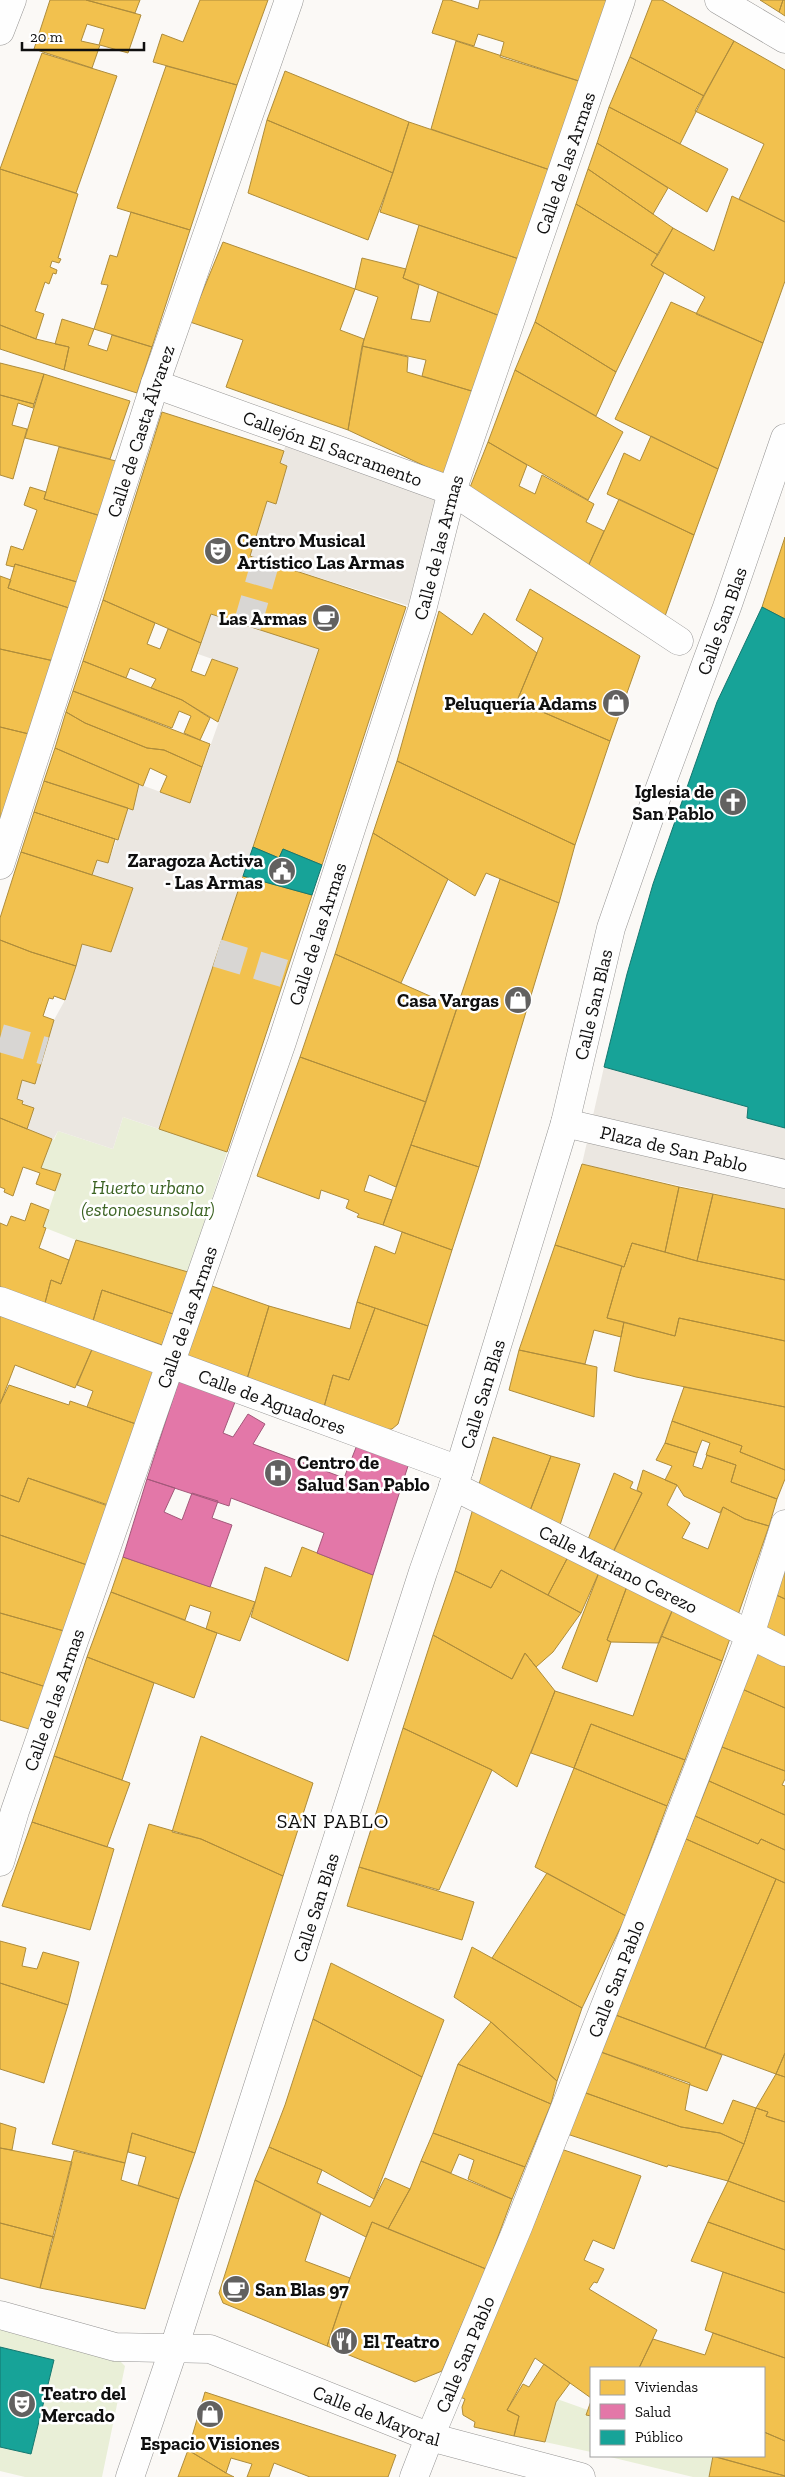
<svg xmlns="http://www.w3.org/2000/svg" width="785" height="2477" font-family="'Zilla Slab',serif">
	<rect width="100%" height="100%" fill="#fbf9f6"/>
	<path fill="#e9efd7" d="M123,1117L227,1152L188,1272L76,1240L43,1227L61,1174L41,1168L52,1139L54,1140L58,1131L113,1149Z
		M0,2328L112,2358L120,2361L125,2366L102,2477H25L0,2471Z
		M557,2399L588,2410L586,2414L591,2416V2452L545,2442Z
		M606,2456H713L709,2477H693Z"/>
	<path fill="#ebe7e1" d="M289,434L452,491L422,610L250,556L267,501L276,503L287,466L280,463Z
		M211,614L319,649L159,1129L123,1117L113,1149L58,1131L53,1140L27,1129L23,1101L17,1099L22,1080L35,1084L54,1020L65,1000L82,944L111,952L133,888L92,875L97,860L108,863L128,808L133,809L139,784L190,803L238,668L198,654Z
		M604,1067L748,1107L747,1118L785,1128V1209L582,1164Z"/>
	<path fill="#f2c14e" stroke="#ae8c3b" fill-rule="evenodd" d="M50,0H86L141,15L128,53L100,45L92,68L34,49ZM87,24L104,29L99,45L81,41Z
		M86,0H140L135,13Z
		M200,0H268L237,85L153,62L162,34L183,42Z
		M443,0H450L478,9L480,0H608L582,82L500,57L504,42L478,34L474,46L432,33Z
		M652,0H662L734,41L704,96L630,57Z
		M760,0H783L779,12Z
		M783,0H785V16L779,12Z
		M456,41L582,82L550,170L431,129Z
		M734,41L785,70V222L739,199L764,144L695,111Z
		M42,53L117,76L76,193L0,169Z
		M630,57L704,96L680,144L609,107Z
		M166,66L237,85L190,230L117,208Z
		M285,71L409,122L393,173L267,120Z
		M609,107L728,169L707,212L597,143Z
		M267,120L393,173L368,240L248,193Z
		M409,122L550,170L519,259L380,212Z
		M597,143L668,188L653,214L588,169Z
		M0,169L78,194L58,258L61,259L59,263L52,261L50,267L57,270L56,274L53,273L49,284L45,282L35,311L44,314L36,339L0,325Z
		M588,169L673,228L658,255L576,204Z
		M732,196L785,222V281L763,343L696,314L705,297L651,265L673,228L714,251Z
		M576,204L658,255L651,265L664,273L616,372L535,322Z
		M131,212L190,230L152,347L94,329L108,285L101,284L110,255L117,257Z
		M419,225L519,259L500,316L403,278Z
		M223,242L355,289L340,330L364,339L348,430L226,387L243,340L190,322Z
		M362,258L406,269L403,278L419,285L411,319L430,322L438,292L500,316L475,392L422,376L426,360L362,346L378,297L355,289Z
		M671,302L763,343L718,469L615,419Z
		M62,319L94,329L88,345L107,351L112,335L152,347L137,393L64,370L69,347L55,344Z
		M535,322L616,372L596,416L515,370Z
		M0,325L36,339L69,347L64,370L0,349Z
		M362,346L408,357L407,372L475,392L446,476L348,430Z
		M0,363L44,374L34,404L0,395Z
		M515,370L623,432L588,500L488,442Z
		M44,374L130,401L110,459L25,438Z
		M0,395L34,404L33,408L18,403L12,425L27,429L13,479L0,475Z
		M162,412L284,451L280,463L287,466L276,504L267,501L250,556L406,607L322,865L283,849L279,858L253,847L319,649L211,614L201,643L103,600Z
		M651,436L718,469L694,535L607,494L624,453L640,461Z
		M488,442L527,465L519,486L535,494L542,475L594,504L586,522L604,531L586,571L467,495Z
		M59,447L116,461L101,516L44,499Z
		M30,487L46,492L44,499L101,516L77,582L15,564L14,567L6,565L11,546L23,550L37,510L24,505Z
		M619,499L694,535L664,619L586,571Z
		M785,537V619L762,607Z
		M15,564L77,582L72,609L8,588Z
		M0,576L11,580L8,588L72,609L54,661L0,649Z
		M530,589L640,656L610,741L517,701L543,638L516,620Z
		M103,600L155,623L147,644L160,649L168,629L201,643L191,671L205,676L212,659L238,668L218,722L182,700L151,688L156,679L130,668L126,678L83,661Z
		M439,611L472,635L484,613L537,653L517,701L610,741L575,845L397,761Z
		M0,649L54,661L29,734L0,727Z
		M83,661L182,700L210,718L200,740L184,733L191,716L179,711L172,728L73,691Z
		M73,691L210,744L202,767L164,750L147,748L85,723L66,712Z
		M66,712L85,723L147,748L164,750L202,767L190,803L160,792L167,776L150,768L143,786L55,748Z
		M0,727L29,734L0,833Z
		M55,748L139,784L133,810L44,781Z
		M397,761L575,845L559,903L486,873L475,896L373,833Z
		M44,781L128,808L118,840L34,812Z
		M34,812L115,839L108,863L97,860L92,875L21,852Z
		M373,833L448,879L401,983L335,954Z
		M21,852L133,888L111,952L82,944L76,966L31,952L0,940V918Z
		M243,876L312,895L227,1152L159,1129Z
		M500,879L559,903L479,1167L411,1145Z
		M0,940L31,952L76,966L65,1000L54,996L53,999L49,998L43,1016L54,1020L35,1084L22,1080L17,1099L23,1101L22,1104L34,1108L27,1129L0,1118Z
		M335,954L457,1008L426,1102L300,1057Z
		M300,1057L426,1102L396,1187L369,1175L364,1191L392,1200L383,1225L357,1217L359,1214L346,1208L349,1200L321,1190L319,1199L257,1176Z
		M0,1118L52,1139L41,1168L61,1174L55,1191L36,1184L40,1173L23,1167L13,1196L4,1192L5,1189L0,1187Z
		M411,1145L479,1167L452,1250L383,1225Z
		M582,1164L679,1187L665,1252L632,1243L624,1267L555,1245Z
		M679,1187L713,1194L697,1261L665,1252Z
		M713,1194L785,1209V1280L697,1261Z
		M31,1203L49,1210L43,1227L46,1228L39,1248L69,1260L61,1284L51,1280L45,1303L0,1287V1223L7,1226L11,1216L25,1221Z
		M402,1232L452,1250L428,1326L357,1302L375,1246L395,1254Z
		M76,1240L188,1272L173,1314L102,1290L93,1321L45,1303L51,1280L61,1284Z
		M632,1243L697,1261L785,1280V1341L679,1318L675,1336L607,1318L622,1266L624,1267Z
		M555,1245L622,1266L607,1318L624,1322L621,1337L594,1330L585,1364L519,1350Z
		M209,1285L269,1306L247,1379L181,1354Z
		M102,1290L173,1314L162,1345L93,1321Z
		M357,1302L375,1308L349,1380L333,1375L324,1407L247,1379L269,1306L350,1329Z
		M375,1308L428,1326L398,1424L392,1429L383,1430L324,1407L333,1375L349,1380Z
		M0,1315L93,1347L75,1388L15,1365L0,1404Z
		M679,1318L785,1341V1407L636,1377L614,1371L624,1322L675,1336Z
		M93,1347L155,1370L136,1424L87,1407L93,1391L77,1385Z
		M519,1350L597,1367L594,1417L509,1390Z
		M9,1385L69,1405L70,1401L136,1424L108,1505L28,1478L19,1502L0,1495V1404Z
		M684,1387L785,1407V1470L740,1452L742,1446L672,1421Z
		M672,1421L742,1446L740,1452L785,1470V1479L777,1499L731,1482L736,1465L706,1455L710,1443L702,1440L697,1453L665,1443Z
		M493,1437L551,1456L530,1511L479,1484Z
		M665,1443L697,1453L693,1466L702,1469L707,1455L736,1465L731,1482L777,1499L769,1526L745,1519L723,1507L720,1513L684,1496L677,1485L665,1480L672,1466L656,1460Z
		M551,1456L580,1464L559,1528L529,1513Z
		M643,1470L677,1485L667,1505L690,1523L682,1538L708,1549L723,1507L745,1519L769,1526L737,1618L611,1556L642,1493L637,1490Z
		M614,1473L633,1482L630,1488L642,1493L612,1555L587,1542Z
		M28,1478L111,1507L90,1566L0,1535V1495L19,1502Z
		M474,1505L569,1555L548,1595L501,1570L491,1588L455,1571Z
		M0,1535L87,1565L64,1631L0,1613Z
		M302,1547L373,1575L348,1661L251,1617L265,1567L291,1577Z
		M785,1552V1599L772,1593Z
		M569,1555L600,1570L581,1613L548,1595Z
		M123,1557L255,1602L240,1641L206,1629L211,1612L190,1605L185,1620L111,1592Z
		M501,1570L581,1613L553,1652L536,1667L525,1653L512,1679L433,1635L455,1571L491,1588Z
		M600,1570L629,1581L607,1640L611,1642L597,1682L562,1668Z
		M629,1581L675,1604L659,1643L611,1642L607,1640Z
		M111,1592L217,1633L194,1698L87,1657Z
		M772,1593L785,1599V1645L759,1633Z
		M675,1604L733,1630L722,1661L661,1636Z
		M0,1613L64,1631L46,1687L0,1672Z
		M433,1635L512,1679L525,1653L555,1691L517,1787L492,1770L403,1728Z
		M661,1636L722,1661L685,1760L591,1724L574,1768L531,1753L555,1691L633,1716Z
		M755,1652L785,1664V1708L742,1689Z
		M87,1657L154,1683L122,1780L54,1756Z
		M0,1672L46,1687L32,1730L0,1720Z
		M742,1689L785,1708V1771L722,1747Z
		M591,1724L685,1760L667,1806L574,1768Z
		M403,1728L492,1770L439,1890L359,1867Z
		M201,1736L313,1783L283,1876L201,1839L172,1832Z
		M722,1747L785,1771V1779L782,1785L785,1786V1815L709,1781Z
		M54,1756L130,1783L107,1847L32,1822Z
		M574,1768L667,1806L626,1916L535,1867Z
		M709,1781L785,1815V1850L761,1839L758,1844L695,1816Z
		M695,1816L758,1844L761,1839L785,1850V1883L686,1839Z
		M32,1822L114,1849L90,1930L2,1906Z
		M149,1824L201,1839L283,1876L195,2153L132,2133L125,2163L52,2144Z
		M686,1839L776,1879L705,2048L613,2014Z
		M359,1867L474,1902L462,1940L347,1906Z
		M547,1873L626,1916L582,2008L492,1958Z
		M776,1879L785,1883V2053L776,2074L705,2048Z
		M0,1941L26,1948L22,1966L37,1969L43,1952L79,1962L68,2005L0,1983Z
		M472,1947L582,2008L557,2081L491,2022L454,1997Z
		M331,1963L444,2020L422,2077L313,2019Z
		M0,1983L68,2005L44,2083L0,2069Z
		M613,2014L722,2055L707,2091L598,2051Z
		M313,2019L422,2077L374,2199L322,2170L269,2147L285,2105Z
		M491,2022L557,2081L551,2104L458,2064Z
		M598,2051L690,2083L685,2110L723,2124L733,2100L756,2108L744,2144L720,2133L681,2127L583,2092Z
		M785,2053V2077L776,2074Z
		M458,2064L551,2104L525,2167L433,2133Z
		M776,2074L785,2077V2122L766,2116L768,2112L756,2108Z
		M583,2092L681,2127L720,2133L744,2144L728,2181L668,2165L667,2167L567,2134Z
		M756,2108L768,2112L766,2116L785,2122V2202L728,2181L744,2144Z
		M0,2123L16,2128L12,2150L0,2148Z
		M132,2133L195,2153L179,2199L138,2185L146,2157L128,2152Z
		M433,2133L525,2167L512,2199L468,2179L474,2160L459,2154L451,2173L421,2161Z
		M269,2147L322,2170L317,2183L370,2207L385,2178L410,2189L388,2229L372,2222L366,2237L255,2180Z
		M0,2148L72,2162L54,2237L0,2223Z
		M561,2149L641,2176L614,2249L593,2240L584,2260L604,2269L597,2283L594,2282L589,2289L657,2330L639,2368H591V2398L535,2358L507,2410L519,2416L514,2436L474,2427L475,2422L463,2415L462,2407L465,2399L460,2397L538,2214L560,2160L558,2159Z
		M74,2151L125,2163L121,2180L179,2199L145,2309L40,2288Z
		M421,2161L512,2199L486,2269L388,2229L410,2189Z
		M255,2180L321,2213L305,2261L350,2278L327,2346L223,2303L219,2293Z
		M728,2181L785,2202V2250L708,2222Z
		M372,2222L486,2269L442,2371L415,2382L327,2346L350,2278Z
		M708,2222L785,2250V2293L691,2261Z
		M0,2223L54,2237L40,2288L0,2278Z
		M723,2272L785,2293V2358L705,2330Z
		M713,2333L785,2358V2441L764,2432V2368H639L653,2339L705,2355Z
		M544,2364L570,2383L556,2402L545,2442L514,2436L519,2416L507,2410L523,2384L529,2387Z
		M205,2392L396,2455L388,2477H310L274,2463L269,2477H247L252,2464L231,2458L226,2473L188,2450Z
		M591,2401V2416L586,2415Z
		M764,2432L785,2441V2476L712,2456H764Z
		M188,2450L226,2473L234,2477H178Z
		M713,2456L785,2476V2477H709Z"/>
	<path fill="#e377a8" stroke="#a3587a" d="M180,1377L237,1397L223,1433L233,1437L248,1414L265,1424L253,1444L344,1478L357,1445L408,1466L373,1575L317,1553L324,1533L231,1498L229,1506L147,1479Z
		M147,1479L175,1488L164,1512L182,1520L192,1493L218,1501L212,1518L232,1525L210,1587L123,1557Z"/>
	<path fill="#17a398" stroke="#15776f" d="M762,607L785,619V1128L747,1118L748,1107L604,1067L627,974L653,884L717,702Z
		M253,847L279,858L283,849L322,865L312,895L243,876Z
		M0,2347L54,2360L31,2454L0,2447Z"/>
	<g fill="none" stroke-linecap="round" stroke-linejoin="round">
		<path stroke="#d8d6d3" stroke-width="28" stroke-dasharray="28 14" stroke-linecap="butt" d="M247,626L266,560
			M217,953L286,974
			M0,1038L45,1051"/>
		<g stroke="#959493" stroke-width="29">
			<g id="street">
				<path d="M719,0L785,39"/>
				<path d="M0,31L12,0"/>
				<path id="s1" d="M155,384L452,491L679,641"/>
				<path id="s2" d="M0,865L155,384L289,0"/>
				<path id="s3" d="M565,1123L785,1174"/>
				<path id="s4" d="M0,1301L459,1470"/>
				<path id="s5" d="M453,1486L785,1652"/>
				<path id="s6" d="M0,1862L15,1811L282,1042L422,610L452,491L621,0"/>
				<path id="s7" d="M0,2315L115,2347L210,2349L430,2437L581,2477"/>
				<path id="s8" d="M434,2427L518,2227L674,1831L750,1635L785,1524"/>
				<path id="s9" d="M130,2477L174,2348L423,1572L459,1470L565,1123L611,928L658,793L727,607L785,438"/>
				<path d="M414,2477L426,2446"/>
			</g>
		</g>
		<use href="#street" stroke="#fefefe" stroke-width="28"/>
	</g>
	<defs>
		<g id="theatre-disc" transform="scale(1.4375)"><circle r="9.5" fill="#626160" stroke="#fff"/><path d="M-5-5.5Q0-4 5-5.5V0Q5 5 0 6Q-5 5-5 0ZM-3.3-2.5H-1v1.5H-3.3ZM1-2.5H3.3v1.5H1ZM-2.8 1Q0 5.5 2.8 1Z" fill="#fff"/></g>
		<g id="cafe-disc" transform="scale(1.4375)"><circle r="9.5" fill="#626160" stroke="#fff"/><path d="M-5.5-4.5H6V0H3Q3 3.5 0 3.5H-2.5Q-5.5 3.5-5.5 0ZM3-3.2v2h1.7v-2ZM-6 4.5H4V6H-6Z" fill="#fff"/></g>
		<g id="shop-disc" transform="scale(1.4375)"><circle r="9.5" fill="#626160" stroke="#fff"/><path d="M-5-2.5h2.3a2.7 3.5 0 0 1 5.4 0H5L5.5 6h-11ZM-1.5-2.5h3a1.5 2.3 0 0 0-3 0Z" fill="#fff"/></g>
		<g id="church-disc" transform="scale(1.4375)"><circle r="9.5" fill="#626160" stroke="#fff"/><path d="M-1.2-6h2.4v3.5h3.3v2.4h-3.3V6h-2.4V-.1h-3.3v-2.4h3.3Z" fill="#fff"/></g>
		<g id="civic-disc" transform="scale(1.4375)"><circle r="9.5" fill="#626160" stroke="#fff"/><path d="M-.6-6.5H3V-4.5H.6V-3L4-1V1h2V6H-6V1h2V-1L-.6-3ZM-1.2 2.5V6h2.4V2.5Z" fill="#fff"/></g>
		<g id="hospital-disc" transform="scale(1.4375)"><circle r="9.5" fill="#626160" stroke="#fff"/><path d="M-5-5h3v3.5h4V-5h3V5h-3V1.5h-4V5h-3Z" fill="#fff"/></g>
		<g id="restaurant-disc" transform="scale(1.4375)"><circle r="9.5" fill="#626160" stroke="#fff"/><path d="M-5-6h1v4h1v-4h1v4h1v-4h1v5L-1.5 .5V6h-2V.5L-5-1ZM5-6V6H3V1.5H1.5Q1.5-4 5-6Z" fill="#fff"/></g>
	</defs>
	<g fill-rule="evenodd">
		<use href="#theatre-disc" x="218" y="551"/>
		<use href="#cafe-disc" x="326" y="618"/>
		<use href="#shop-disc" x="616" y="703"/>
		<use href="#church-disc" x="733" y="802"/>
		<use href="#civic-disc" x="282" y="871"/>
		<use href="#shop-disc" x="518" y="1000"/>
		<use href="#hospital-disc" x="278" y="1473"/>
		<use href="#cafe-disc" x="236" y="2289"/>
		<use href="#restaurant-disc" x="344" y="2341"/>
		<use href="#theatre-disc" x="22" y="2404"/>
		<use href="#shop-disc" x="210" y="2414"/>
	</g>
	<g text-anchor="middle" stroke-width="5" stroke-linejoin="round" paint-order="stroke">
		<g font-size="19" fill="#0f0f0f" stroke="#fff">
			<text dy="7" stroke="none"><textPath href="#s6" startOffset="1791">Calle de las Armas</textPath></text>
			<text dy="7" stroke="none"><textPath href="#s2" startOffset="456">Calle de Casta Álvarez</textPath></text>
			<text dy="7" stroke="none"><textPath href="#s1" startOffset="189">Callejón El Sacramento</textPath></text>
			<text dy="7" stroke="none"><textPath href="#s6" startOffset="1386">Calle de las Armas</textPath></text>
			<text dy="7" stroke="none"><textPath href="#s9" startOffset="1949">Calle San Blas</textPath></text>
			<text dy="7" stroke="none"><textPath href="#s6" startOffset="981">Calle de las Armas</textPath></text>
			<text dy="7" stroke="none"><textPath href="#s9" startOffset="1544">Calle San Blas</textPath></text>
			<text dy="7" stroke="none"><textPath href="#s3" startOffset="112">Plaza de San Pablo</textPath></text>
			<text dy="7" stroke="none"><textPath href="#s6" startOffset="576">Calle de las Armas</textPath></text>
			<text dy="7" stroke="none"><textPath href="#s9" startOffset="1139">Calle San Blas</textPath></text>
			<text dy="7" stroke="none"><textPath href="#s4" startOffset="290">Calle de Aguadores</textPath></text>
			<text dy="7" stroke="none"><textPath href="#s5" startOffset="185">Calle Mariano Cerezo</textPath></text>
			<text dy="7" stroke="none"><textPath href="#s6" startOffset="171">Calle de las Armas</textPath></text>
			<text dy="7" stroke="none"><textPath href="#s9" startOffset="599">Calle San Blas</textPath></text>
			<text dy="7" stroke="none"><textPath href="#s8" startOffset="484">Calle San Pablo</textPath></text>
			<text dy="7" stroke="none"><textPath href="#s8" startOffset="79">Calle San Pablo</textPath></text>
			<text dy="7" stroke="none"><textPath href="#s7" startOffset="394">Calle de Mayoral</textPath></text>
		</g>
		<g font-size="19" font-weight="bold" fill="#0f0f0f" stroke="#fff" text-anchor="start">
			<text x="237" y="547">Centro Musical<tspan x="237" dy="22">Artístico Las Armas</tspan></text>
			<text x="307" y="625" text-anchor="end">Las Armas</text>
			<text x="597" y="710" text-anchor="end">Peluquería Adams</text>
			<text x="714" y="798" text-anchor="end">Iglesia de<tspan x="714" dy="22">San Pablo</tspan></text>
			<text x="263" y="867" text-anchor="end">Zaragoza Activa<tspan x="263" dy="22">- Las Armas</tspan></text>
			<text x="499" y="1007" text-anchor="end">Casa Vargas</text>
			<text x="297" y="1469">Centro de<tspan x="297" dy="22">Salud San Pablo</tspan></text>
			<text x="255" y="2296">San Blas 97</text>
			<text x="363" y="2348">El Teatro</text>
			<text x="41" y="2400">Teatro del<tspan x="41" dy="22">Mercado</tspan></text>
			<text x="210" y="2450" text-anchor="middle">Espacio Visiones</text>
		</g>
		<g font-size="19" font-style="italic" fill="#3c6323" stroke="#fff">
			<text x="148" y="1194">Huerto urbano<tspan x="148" dy="22">(estonoesunsolar)</tspan></text>
		</g>
		<g font-size="20" letter-spacing="1" fill="#0f0f0f" stroke="#fff">
			<text x="333" y="1828">SAN PABLO</text>
		</g>
	</g>
	<rect x="590" y="2367" width="175" height="90" fill="#ffffff" stroke="#9f9f9f"/>
	<rect x="600" y="2380" width="25" height="15" fill="#f2c14e" stroke="#9f9f9f"/>
	<text x="635" y="2392" font-size="15" fill="#0f0f0f">Viviendas</text>
	<rect x="600" y="2404" width="25" height="15" fill="#e377a8" stroke="#9f9f9f"/>
	<text x="635" y="2417" font-size="15" fill="#0f0f0f">Salud</text>
	<rect x="600" y="2430" width="25" height="15" fill="#17a398" stroke="#9f9f9f"/>
	<text x="635" y="2442" font-size="15" fill="#0f0f0f">Público</text>
	<path d="M22 42v8h122v-8" fill="none" stroke="#0f0f0f" stroke-width="2.5"/>
	<text x="30" y="42" font-size="15" fill="#0f0f0f" stroke="#ffffff" stroke-width="4" paint-order="stroke">20 m</text>
</svg>
